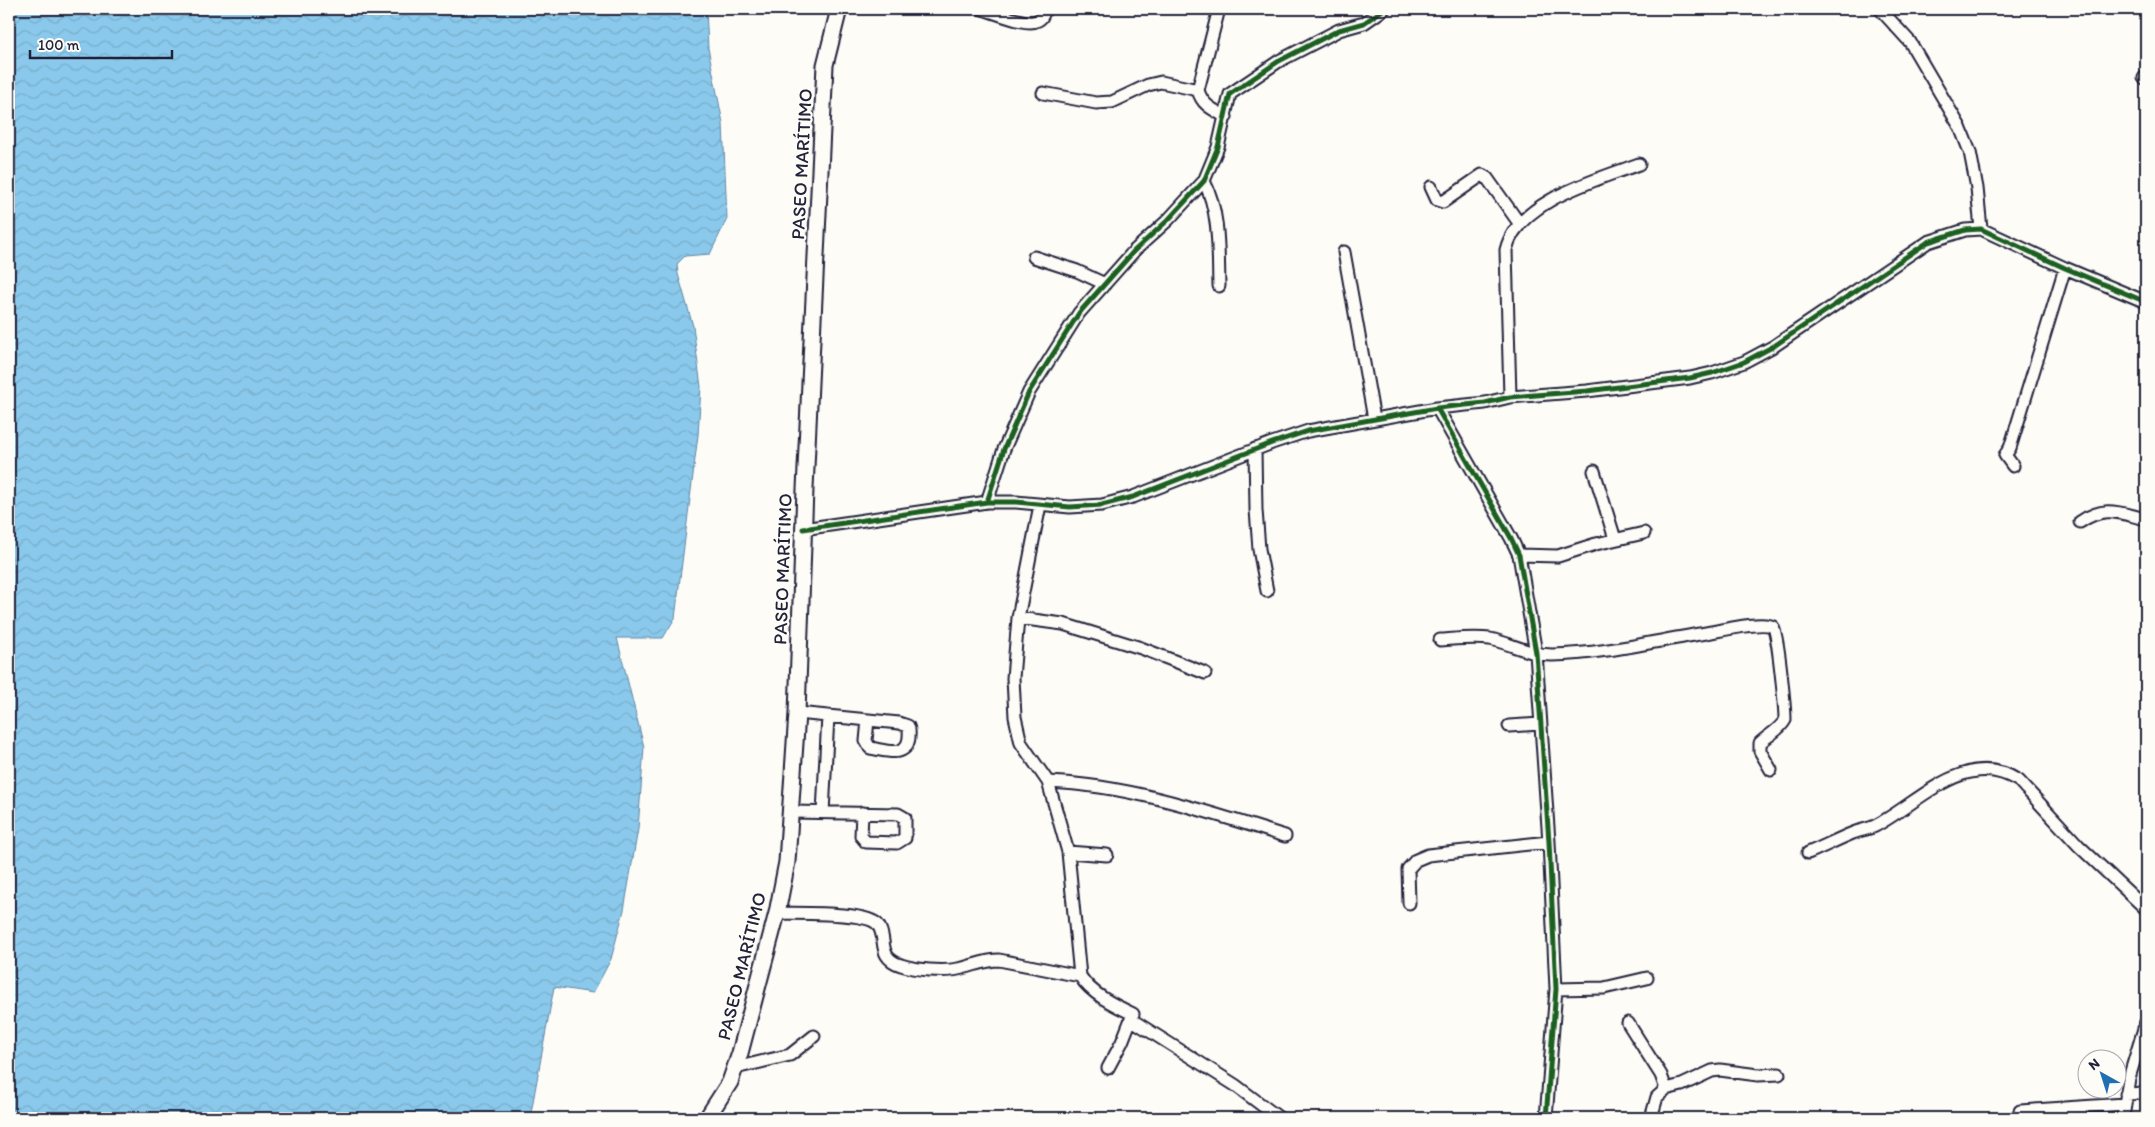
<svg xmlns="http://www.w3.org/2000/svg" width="2155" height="1127" font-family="Itim,sans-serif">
	<defs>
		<pattern id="water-waves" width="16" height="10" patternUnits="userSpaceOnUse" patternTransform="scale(1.25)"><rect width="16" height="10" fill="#8ac9eb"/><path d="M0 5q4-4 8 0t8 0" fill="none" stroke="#77acca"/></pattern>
	</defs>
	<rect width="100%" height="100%" fill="#fdfcf7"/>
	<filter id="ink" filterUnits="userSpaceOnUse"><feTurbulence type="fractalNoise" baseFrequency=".02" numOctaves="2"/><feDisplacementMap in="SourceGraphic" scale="10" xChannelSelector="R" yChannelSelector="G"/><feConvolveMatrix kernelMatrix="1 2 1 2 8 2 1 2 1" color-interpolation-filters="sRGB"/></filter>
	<g filter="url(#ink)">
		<path fill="url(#water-waves)" stroke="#6086a5" d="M9,9H706L708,48L723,123L727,219L710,254L685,256L677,264L678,274L693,326L701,387L698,435L675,618L663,638H617L644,747L638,829L624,910L611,959L593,993L554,987L530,1118H9Z"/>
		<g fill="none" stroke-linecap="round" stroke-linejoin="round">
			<g stroke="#22223b" stroke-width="15">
				<path id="street" d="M982,9C994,12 1027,26 1036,21C1042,19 1043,15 1045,9
					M1219,9L1198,90C1202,105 1212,109 1226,117
					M1880,9L1910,42L1960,127L1970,152L1977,188L1981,229
					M2144,78L2146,77
					M1043,93L1096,103L1112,102L1148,85L1161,82L1198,90
					M1204,181C1220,212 1218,251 1219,286
					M1431,187L1437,200L1443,202L1482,175L1487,178L1519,223
					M1344,252L1374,419
					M1034,257L1077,271L1105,284
					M1510,397L1506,250C1517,201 1597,180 1639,164
					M1437,408L1511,538L1519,555L1536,653L1549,842L1556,989L1546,1118
					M1255,449L1256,510L1259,549L1267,591
					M2013,466L2005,455L2010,448L2065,268
					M1594,471L1615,539
					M987,502L1004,449L1029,392L1079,313L1134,251L1168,220L1204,181L1218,147L1230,94L1279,61L1339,30L1364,23L1384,9
					M1040,505L1018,618L1013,678L1015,717L1021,743L1048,782L1068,852L1080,976C1091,994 1114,1005 1133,1014L1122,1042L1108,1068
					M2080,522C2105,505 2119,513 2146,519
					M803,529L987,502H1016L1070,507L1102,505L1133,497L1272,443L1308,431L1437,408L1485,403L1510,397L1587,391L1690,378L1712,373L1744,362L1774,346L1928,242L1965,230L1981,229L2065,268L2146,302
					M1519,555L1558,556L1596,544L1644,533
					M1018,618L1063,624L1141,648L1205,673
					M1440,640C1456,639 1473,637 1490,639C1510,643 1530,655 1552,655C1604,654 1655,641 1706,633C1719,631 1763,620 1773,627C1778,632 1785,709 1785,720C1780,730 1768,735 1760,743V751L1771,770
					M797,713L899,723L908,726C910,730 909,733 909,738C906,759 885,750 870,748L866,741L868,720
					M1509,726L1540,724
					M1048,782C1129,785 1208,812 1285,836
					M792,812L898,814L905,818V838L897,843L866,842L861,836L862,813
					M823,813L828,716
					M1068,852L1107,855
					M1808,853C1823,847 1838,839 1853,833C1861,830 1869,829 1875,826C1919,803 1967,747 2019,781L2079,846L2146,909
					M1409,903L1408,869L1416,860L1428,855L1549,842
					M777,913C795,914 868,911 878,925C888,939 876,957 901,965C915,970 944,972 958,969C973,966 984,960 999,960L1080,976
					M1556,989L1604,988L1647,978
					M1132,1020L1235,1085L1279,1118
					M1628,1023L1661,1075L1666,1089
					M735,1068L790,1055L814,1036
					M2126,1094L2146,1093
					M2020,1111L2125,1104
					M1651,1118L1657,1097L1666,1089L1682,1085L1712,1071L1720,1070L1758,1075L1779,1074
					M2123,1118L2129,1078L2146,1022"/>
			</g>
			<g stroke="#22223b" stroke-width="19">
				<path id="secondary" d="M707,1118L730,1082L740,1053L777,913L787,862L797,713L805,489L825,65L839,9"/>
			</g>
			<use href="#street" stroke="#fdfcf7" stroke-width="11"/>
			<use href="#secondary" stroke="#fdfcf7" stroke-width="15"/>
			<g stroke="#fdfcf7" stroke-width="8">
				<path id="cycleway" d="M1437,408L1511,538L1519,555L1536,653L1549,842L1556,989L1546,1118
					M987,502L1004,449L1029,392L1079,313L1134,251L1168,220L1204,181L1218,147L1230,94L1279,61L1339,30L1364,23L1384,9
					M803,529L987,502H1016L1070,507L1102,505L1133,497L1272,443L1308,431L1437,408L1485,403L1510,397L1587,391L1690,378L1712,373L1744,362L1774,346L1928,242L1965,230L1981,229L2065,268L2146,302"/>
			</g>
			<use href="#cycleway" stroke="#1b5e20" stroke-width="5"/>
		</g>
	</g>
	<g text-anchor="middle" stroke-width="4.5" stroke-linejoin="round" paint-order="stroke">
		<g font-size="19" fill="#22223b" stroke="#fdfcf7">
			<text transform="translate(801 164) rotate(-87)" y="7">PASEO MARÍTIMO</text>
			<text transform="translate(782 569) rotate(-88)" y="7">PASEO MARÍTIMO</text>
			<text transform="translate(741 966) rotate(-76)" y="7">PASEO MARÍTIMO</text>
		</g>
	</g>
	<rect width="2155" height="1127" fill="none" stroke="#fdfcf7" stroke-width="30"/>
	<rect x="15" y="15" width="2125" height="1097" fill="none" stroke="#22223b" stroke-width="2" filter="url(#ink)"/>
	<g transform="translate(2102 1074) rotate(321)"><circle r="24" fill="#fdfcf7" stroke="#a5a5ac"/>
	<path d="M0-4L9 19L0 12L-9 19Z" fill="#1f6fb2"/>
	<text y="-8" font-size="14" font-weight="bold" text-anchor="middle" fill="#22223b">N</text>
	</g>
	<path d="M30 50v8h142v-8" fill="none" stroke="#22223b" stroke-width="2.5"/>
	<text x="38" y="50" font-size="15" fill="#22223b" stroke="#fdfcf7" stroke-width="4" paint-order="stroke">100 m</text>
</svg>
